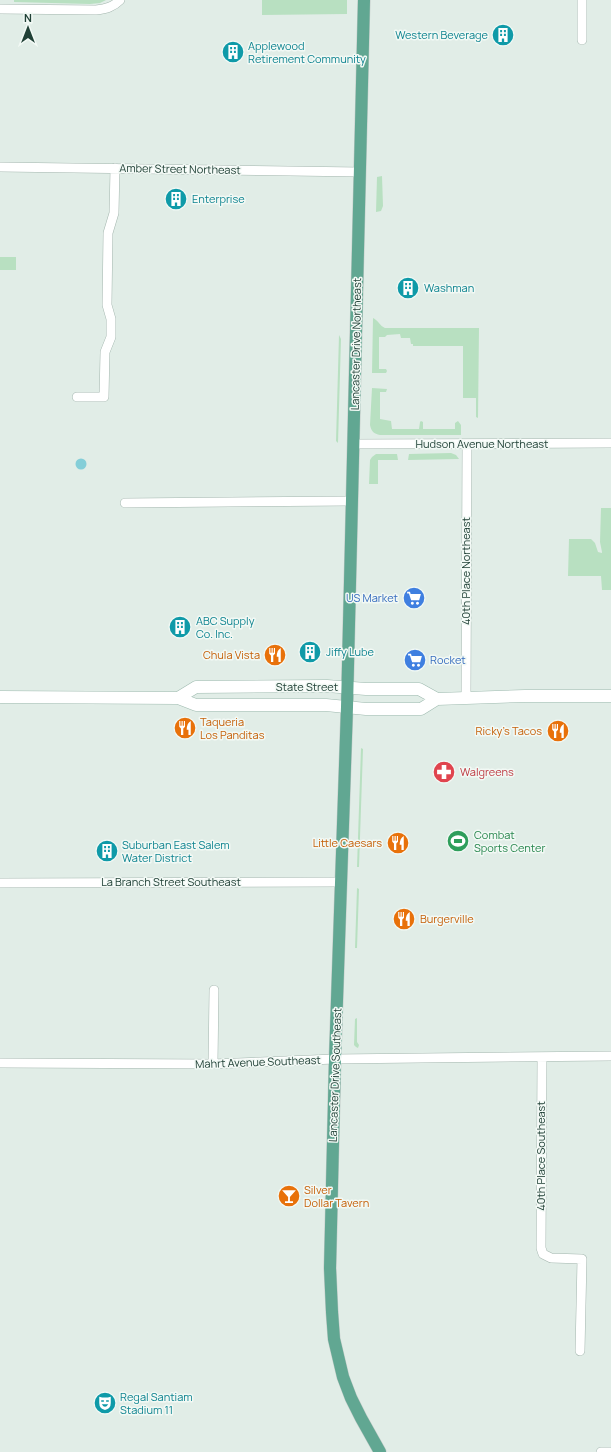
<svg xmlns="http://www.w3.org/2000/svg" width="611" height="1452" font-family="Manrope,sans-serif">
	<rect width="100%" height="100%" fill="#e1ede7"/>
	<path fill="#b8e0c1" d="M14,0H106L100,3L90,4L14,2Z
		M262,0H347V14L262,15Z
		M382,176L383,206L381,211L376,212L377,177Z
		M0,257H16V270H0Z
		M373,318C378,320 380,326 385,328H479L478,418L476,417V398H463V346H413V344H411L410,338H401L400,334L387,335L385,337H379V369H386L387,371L386,373H372Z
		M339,335L341,339L338,443L336,441Z
		M372,388L387,389L386,392H380V419L391,421L392,429H419L420,422L421,421L423,422V429H455V423L458,421L461,425V435H380C374,434 371,431 370,425Z
		M451,453L456,455L459,459L408,460L409,454Z
		M376,454H397L398,460H378V484H369L370,460L372,457Z
		M601,508H611V590H602L601,576H568L569,539H591L595,543L598,552L602,553V552L600,542Z
		M361,748L363,749L359,867H357Z
		M357,888L359,889L357,948H355Z
		M357,1018V1042L359,1045L358,1048L356,1047L354,1045L355,1019Z"/>
	<path fill="#84ced8" d="M75.5 464a5.5 5.5 0 1 1 11 0a5.5 5.5 0 1 1-11 0Z"/>
	<g fill="none" stroke-linecap="round" stroke-linejoin="round">
		<g stroke="#a3b6ae" stroke-width="10">
			<path id="minor" d="M582,0V40
				M0,9L96,10C106,9 113,7 120,0
				M0,167L360,172
				M77,397H104L105,352L111,337V319L107,305L108,233L114,213L115,168
				M353,444L611,443
				M125,503L351,501
				M466,698L467,444
				M0,883L341,882
				M542,1058L541,1248L543,1254L551,1258L582,1259L580,1351
				M0,1063L213,1064L335,1059L611,1056
				M213,1064L214,990
				M601,1452H611"/>
		</g>
		<g stroke="#9ebaaf" stroke-width="13">
			<path id="secondary" d="M0,697L178,698L196,705H326L366,709H421L437,699L525,696H611
				M178,698L196,687L327,686L366,689H419L437,699"/>
		</g>
		<g stroke="#c1cac7" stroke-width="13">
			<path id="primary" d="M364,0L347,707L335,1059L330,1268L332,1312L334,1339L343,1377L351,1398L361,1418L380,1452"/>
		</g>
		<use href="#minor" stroke="#fff" stroke-width="9"/>
		<use href="#secondary" stroke="#fff" stroke-width="12"/>
		<use href="#primary" stroke="#61a792" stroke-width="12"/>
	</g>
	<defs>
		<g id="building-disc" transform="scale(1.15)"><circle r="9.5" fill="#0f9aa8" stroke="#f2f9f5"/><path d="M-4-6H4V6H1V3H-1V6H-4ZM-2.5-4.3h1.7v1.8h-1.7ZM.8-4.3h1.7v1.8H.8ZM-2.5-1h1.7V.8h-1.7ZM.8-1h1.7V.8H.8Z" fill="#fff"/></g>
		<g id="supermarket-disc" transform="scale(1.15)"><circle r="9.5" fill="#3f7fe0" stroke="#f2f9f5"/><path d="M-6-5.5h2.5l.6 2H6L4.5 2H-2.5L-4.4-4H-6ZM-1.5 3.2a1.3 1.3 0 1 0 .1 0ZM3 3.2a1.3 1.3 0 1 0 .1 0Z" fill="#fff"/></g>
		<g id="restaurant-disc" transform="scale(1.15)"><circle r="9.5" fill="#e8710a" stroke="#f2f9f5"/><path d="M-5-6h1v4h1v-4h1v4h1v-4h1v5L-1.5 .5V6h-2V.5L-5-1ZM5-6V6H3V1.5H1.5Q1.5-4 5-6Z" fill="#fff"/></g>
		<g id="pharmacy-disc" transform="scale(1.15)"><circle r="9.5" fill="#e0444e" stroke="#f2f9f5"/><path d="M-2-6h4v4h4v4h-4v4h-4v-4h-4v-4h4Z" fill="#fff"/></g>
		<g id="stadium-disc" transform="scale(1.15)"><circle r="9.5" fill="#2e9e5b" stroke="#f2f9f5"/><path d="M0-5a6.5 5 0 1 0 0 10a6.5 5 0 1 0 0-10ZM-3.5-1.8h7v3.6h-7Z" fill="#fff"/></g>
		<g id="bar-disc" transform="scale(1.15)"><circle r="9.5" fill="#e8710a" stroke="#f2f9f5"/><path d="M-6-5H6L.8 .8V4.5H3.5V6h-7V4.5H-.8V.8Z" fill="#fff"/></g>
		<g id="theatre-disc" transform="scale(1.15)"><circle r="9.5" fill="#0f9aa8" stroke="#f2f9f5"/><path d="M-5-5.5Q0-4 5-5.5V0Q5 5 0 6Q-5 5-5 0ZM-3.3-2.5H-1v1.5H-3.3ZM1-2.5H3.3v1.5H1ZM-2.8 1Q0 5.5 2.8 1Z" fill="#fff"/></g>
	</defs>
	<g fill-rule="evenodd">
		<use href="#building-disc" x="503" y="35"/>
		<use href="#building-disc" x="233" y="52"/>
		<use href="#building-disc" x="176" y="199"/>
		<use href="#building-disc" x="408" y="288"/>
		<use href="#supermarket-disc" x="414" y="598"/>
		<use href="#building-disc" x="180" y="627"/>
		<use href="#building-disc" x="310" y="652"/>
		<use href="#restaurant-disc" x="275" y="655"/>
		<use href="#supermarket-disc" x="415" y="660"/>
		<use href="#restaurant-disc" x="185" y="728"/>
		<use href="#restaurant-disc" x="558" y="731"/>
		<use href="#pharmacy-disc" x="444" y="772"/>
		<use href="#stadium-disc" x="458" y="841"/>
		<use href="#restaurant-disc" x="398" y="843"/>
		<use href="#building-disc" x="107" y="851"/>
		<use href="#restaurant-disc" x="404" y="919"/>
		<use href="#bar-disc" x="289" y="1196"/>
		<use href="#theatre-disc" x="105" y="1403"/>
	</g>
	<g text-anchor="middle" stroke-width="3" stroke-linejoin="round" paint-order="stroke">
		<g font-size="11" fill="#0d838f" stroke="#f2f9f5" text-anchor="start">
			<text x="488" y="39" text-anchor="end">Western Beverage</text>
			<text x="248" y="50">Applewood<tspan x="248" dy="13">Retirement Community</tspan></text>
			<text x="192" y="203">Enterprise</text>
			<text x="424" y="292">Washman</text>
			<text x="196" y="625">ABC Supply<tspan x="196" dy="13">Co. Inc.</tspan></text>
			<text x="326" y="656">Jiffy Lube</text>
			<text x="122" y="849">Suburban East Salem<tspan x="122" dy="13">Water District</tspan></text>
			<text x="120" y="1401">Regal Santiam<tspan x="120" dy="13">Stadium 11</tspan></text>
		</g>
		<g font-size="11" fill="#204036" stroke="#f2f9f5">
			<text transform="translate(180 169) rotate(1)" y="4">Amber Street Northeast</text>
			<text transform="translate(356 344) rotate(-89)" y="4">Lancaster Drive Northeast</text>
			<text x="482" y="448">Hudson Avenue Northeast</text>
			<text transform="translate(466 571) rotate(-90)" y="4">40th Place Northeast</text>
			<text x="307" y="691">State Street</text>
			<text x="171" y="886">La Branch Street Southeast</text>
			<text transform="translate(258 1062) rotate(-2)" y="4">Mahrt Avenue Southeast</text>
			<text transform="translate(335 1075) rotate(-88)" y="4">Lancaster Drive Southeast</text>
			<text transform="translate(541 1156) rotate(-90)" y="4">40th Place Southeast</text>
		</g>
		<g font-size="11" fill="#366cbe" stroke="#f2f9f5" text-anchor="end">
			<text x="398" y="602">US Market</text>
			<text x="430" y="664" text-anchor="start">Rocket</text>
		</g>
		<g font-size="11" fill="#c56008" stroke="#f2f9f5" text-anchor="end">
			<text x="260" y="659">Chula Vista</text>
			<text x="200" y="726" text-anchor="start">Taqueria<tspan x="200" dy="13">Los Panditas</tspan></text>
			<text x="542" y="735">Ricky's Tacos</text>
			<text x="382" y="847">Little Caesars</text>
			<text x="420" y="923" text-anchor="start">Burgerville</text>
			<text x="304" y="1194" text-anchor="start">Silver<tspan x="304" dy="13">Dollar Tavern</tspan></text>
		</g>
		<g font-size="11" fill="#be3a42" stroke="#f2f9f5" text-anchor="start">
			<text x="460" y="776">Walgreens</text>
		</g>
		<g font-size="11" fill="#27864d" stroke="#f2f9f5" text-anchor="start">
			<text x="474" y="839">Combat<tspan x="474" dy="13">Sports Center</tspan></text>
		</g>
	</g>
	<g transform="translate(28 28)" stroke="#f2f9f5" stroke-width="3" paint-order="stroke">
	<path d="M0-3L7 15L0 10L-7 15Z" fill="#204036"/>
	<text y="-6" font-size="11" font-weight="bold" text-anchor="middle" fill="#204036">N</text>
	</g>
</svg>
